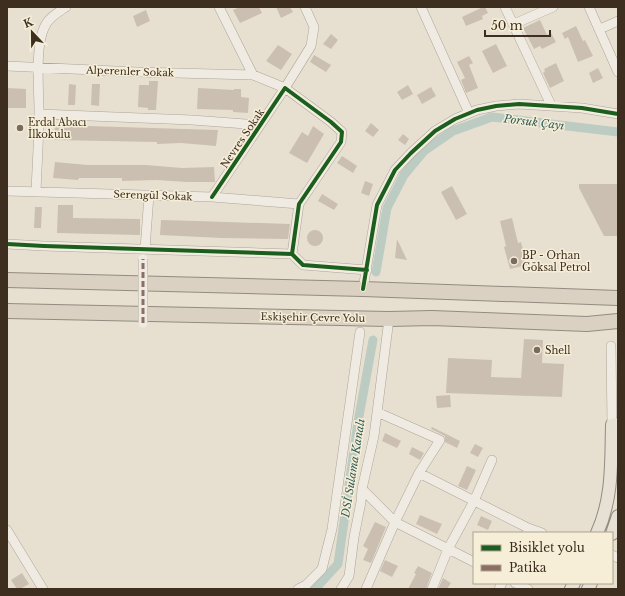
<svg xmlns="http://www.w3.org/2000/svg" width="625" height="596" font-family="'Libre Baskerville',serif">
	<rect width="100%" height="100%" fill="#e7e0d1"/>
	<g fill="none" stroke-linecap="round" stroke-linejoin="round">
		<path stroke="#bcccc2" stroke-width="9" d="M376,272L387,208L404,175L424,151L453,131L492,117L618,132
			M315,589L338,564L358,422L373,340"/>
	</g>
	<path fill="#cbbfb2" d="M240,7H259L262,13L240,23L233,10Z
		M276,7H290L293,12L281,18Z
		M483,7H485L488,13L482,16L483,19L466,26L462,17Z
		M146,10L150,21L137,27L133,16Z
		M540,20L547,35L551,33L556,42L542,49L540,46L534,49L523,28Z
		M576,26L583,41L585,40L593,56L578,62L568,37L565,39L562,33Z
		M331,34L338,40L331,49L323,44Z
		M496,44L507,66L493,73L482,51Z
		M278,45L292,54L281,70L266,61Z
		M314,55L331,65L326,72L310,62Z
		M469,56L473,63L469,65L478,88L466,93L461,80L465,78L457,62Z
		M556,63L564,81L550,88L543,73L545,71L544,69Z
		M598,68L603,78L593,83L589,73Z
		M149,81H158L156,110H148V108L138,107L139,85H149Z
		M69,84L76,85L75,105H68Z
		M92,84H100L99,106L91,105Z
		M408,85L413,94L402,100L397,92Z
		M431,87L436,96L422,104L417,95Z
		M7,88L26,89V108H7Z
		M198,88L234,90V89H241V97L249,98L248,113L233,112V110L197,109Z
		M371,123L379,130L373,137L365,131Z
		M55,125L218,130L216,146L181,143L157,144V142L54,140Z
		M313,126L324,134L307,163L289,153L302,132L308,136Z
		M403,134L409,139L405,145L398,140Z
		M342,156L357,166L353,173L337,163Z
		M55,162L88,165H146L182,168L214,167L215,182H187L156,180L122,181V178H79L78,180L53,178Z
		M365,181L373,184L369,196L361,193Z
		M579,184H618V236H604L579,188Z
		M452,186L467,214L456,220L441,192Z
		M322,194L338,204L334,210L318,201Z
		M58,205H73V218L140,219V235L57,233Z
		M35,207H42L41,228H34Z
		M512,218L518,243L521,242L527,265L510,269L504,247L506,246L500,221Z
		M161,220L197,221L290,224L288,239L221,238L160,235Z
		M307 238a8 8 0 1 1 16 0a8 8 0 1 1-16 0Z
		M397,239L407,260L395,258Z
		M524,339L543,340L542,363L564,364L562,397L446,393L448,358L492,360L491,377L521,378Z
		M450,395L451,407L437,408L436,396Z
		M432,427L460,441L457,448L445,442V436L431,429Z
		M385,433L401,441L397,448L382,441Z
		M475,444L483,448L478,457L470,453Z
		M412,447L424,453L420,460L409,454Z
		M467,466L476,470L467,490L458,486Z
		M420,515L442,524L437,534L416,524Z
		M481,516L492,521L488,530L477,525Z
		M375,522L386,527L371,563L363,560L368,549L363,546Z
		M385,560L398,566L392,577L380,571Z
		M418,566L432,573L426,589H408L416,574L414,573Z
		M22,573L29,584L20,589H17L11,580Z
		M443,578L451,583L447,589H438Z"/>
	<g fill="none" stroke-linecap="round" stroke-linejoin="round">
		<g stroke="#ada599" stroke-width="10">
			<path id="minor" d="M219,7L253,75L285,88L311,46L314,27L305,7
				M421,7L469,113
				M505,7L551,105
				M589,7L618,72
				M514,24L553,7
				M600,29L618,21
				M7,66L137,72L253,75
				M39,114L192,120L260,125
				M7,191L212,197L299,204
				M36,192C37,165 39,139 39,112C39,90 35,47 44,28C48,18 57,13 66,7
				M212,197L285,88L331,122L342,132L341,142L299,204L292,254
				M7,244L44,246L292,254L303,265L367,270
				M145,249L149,195
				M363,289L377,205L395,170L411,153L435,131L455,119L477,110L496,106L519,104L582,108L618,114
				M389,319L374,436L362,489L395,522L474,562
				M611,346L612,425L618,432
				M419,473L528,528L526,533
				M528,528L542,533
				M7,530L43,589
				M612,555L618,558
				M515,583L528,589
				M298,589L306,585L322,569L332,529L360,332
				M341,589L349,576L354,537L361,502L362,489
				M366,589L395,522L419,473L440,440L377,412
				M432,589L448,549L474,501L492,460
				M499,589L502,583"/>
		</g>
		<g stroke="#928b80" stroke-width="14">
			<path id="major" d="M597,533C613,498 611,462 612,425L618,424
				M612,534L618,516
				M571,589L574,583
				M588,589L591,583"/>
		</g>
		<g stroke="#928b80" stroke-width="16">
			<path id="highway" d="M7,280L363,289L618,298
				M7,311L389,319L432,318L587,324L618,321"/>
		</g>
		<use href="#minor" stroke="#efebe3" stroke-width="9"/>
		<use href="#major" stroke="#e6e1d4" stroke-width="12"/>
		<use href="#highway" stroke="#dad1c2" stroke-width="14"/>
		<g stroke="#ada599" stroke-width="10" stroke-linecap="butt">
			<path id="minor-bridge" d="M143,323V259"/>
		</g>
		<use href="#minor-bridge" stroke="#efebe3" stroke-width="9"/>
		<path stroke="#8d6e63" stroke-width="3" stroke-dasharray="6 3" stroke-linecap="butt" d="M143,323V259"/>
		<g stroke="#f7eed8" stroke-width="6">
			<path id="cycleway" d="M212,197L285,88L331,122L342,132L341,142L299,204L292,254
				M7,244L44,246L292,254L303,265L367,270
				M363,289L377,205L395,170L411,153L435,131L455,119L477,110L496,106L519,104L582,108L618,114"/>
		</g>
		<use href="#cycleway" stroke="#1b5e20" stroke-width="4"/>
	</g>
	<g fill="#786c5e" stroke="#f7eed8" stroke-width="1.5">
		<circle cx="20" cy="128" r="4"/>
		<circle cx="514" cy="261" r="4"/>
		<circle cx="537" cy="350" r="4"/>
	</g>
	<g text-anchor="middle" stroke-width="3" stroke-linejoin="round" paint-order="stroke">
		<g font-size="10" fill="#3d2e20" stroke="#f7eed8">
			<text transform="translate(130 71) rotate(2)" y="4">Alperenler Sokak</text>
			<text transform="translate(242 138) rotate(-56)" y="4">Nevres Sokak</text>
			<text transform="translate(153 195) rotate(2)" y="4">Serengül Sokak</text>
			<text transform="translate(313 317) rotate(1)" y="4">Eskişehir Çevre Yolu</text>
		</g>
		<g font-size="10" fill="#3d2e20" stroke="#f7eed8" text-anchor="start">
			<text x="28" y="126">Erdal Abacı<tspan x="28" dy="12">İlkokulu</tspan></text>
			<text x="522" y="259">BP - Orhan<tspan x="522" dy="12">Göksal Petrol</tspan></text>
			<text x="545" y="354">Shell</text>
		</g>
		<g font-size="11" font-style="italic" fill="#2f5d5a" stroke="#f7eed8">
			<text transform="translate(534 122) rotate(7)" y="4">Porsuk Çayı</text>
			<text transform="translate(353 468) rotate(-81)" y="4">DSİ Sulama Kanalı</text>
		</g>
	</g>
	<rect width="625" height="596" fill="none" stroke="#3d2e20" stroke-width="16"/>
	<rect x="473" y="532" width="140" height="52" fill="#f7eed8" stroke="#ada18e"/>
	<rect x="481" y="545" width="20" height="6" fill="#1b5e20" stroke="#ada18e"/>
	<text x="509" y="552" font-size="12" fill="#3d2e20">Bisiklet yolu</text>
	<rect x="481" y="565" width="20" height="6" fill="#8d6e63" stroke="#ada18e"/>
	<text x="509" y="572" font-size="12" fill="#3d2e20">Patika</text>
	<g transform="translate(32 32) rotate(338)" stroke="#f7eed8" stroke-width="3" paint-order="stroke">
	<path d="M0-3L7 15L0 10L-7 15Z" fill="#3d2e20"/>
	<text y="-6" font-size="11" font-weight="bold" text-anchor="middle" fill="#3d2e20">K</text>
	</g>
	<path d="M485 30v6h65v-6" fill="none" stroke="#3d2e20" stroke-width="2"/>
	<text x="491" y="30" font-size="12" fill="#3d2e20" stroke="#f7eed8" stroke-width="3" paint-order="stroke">50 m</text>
</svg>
